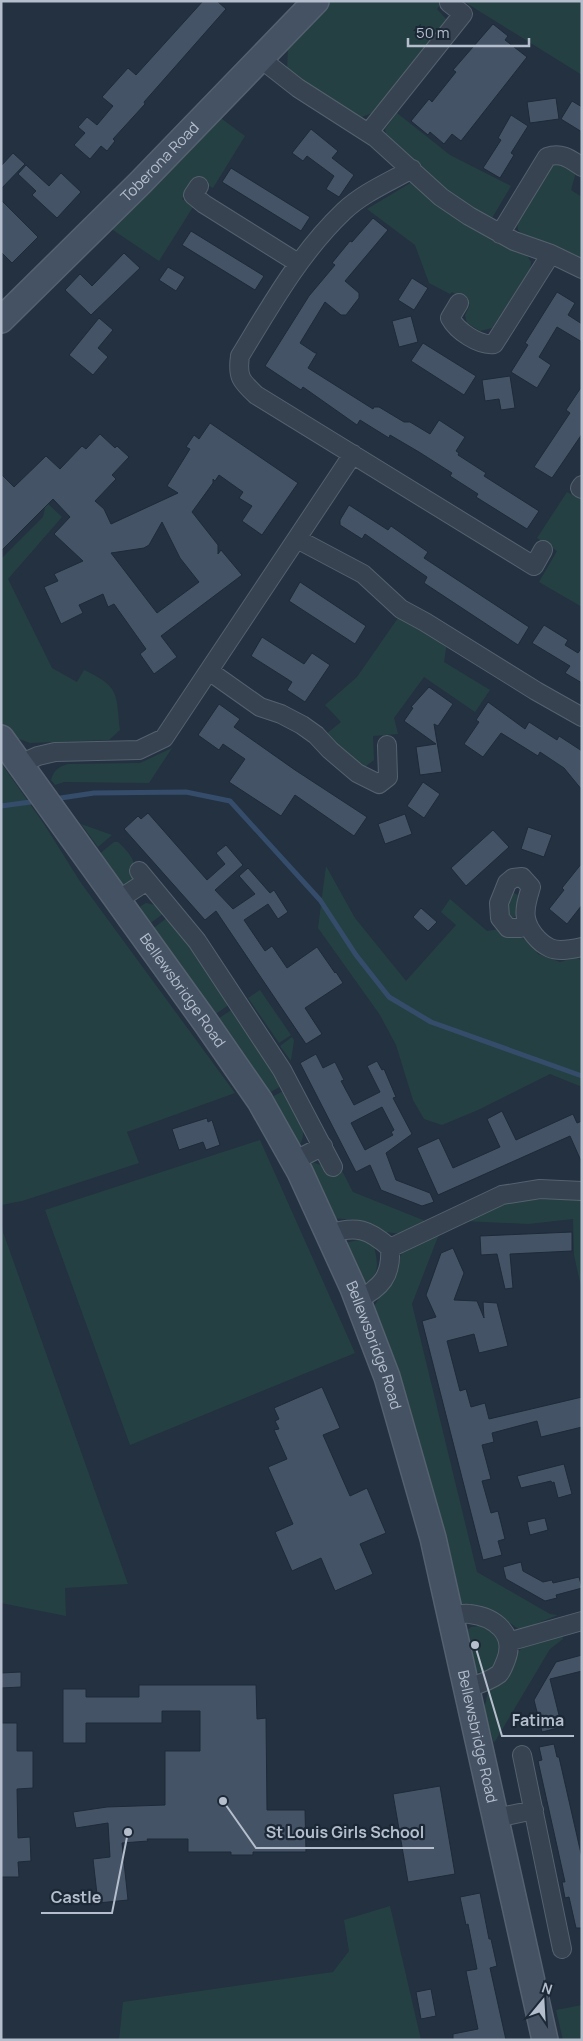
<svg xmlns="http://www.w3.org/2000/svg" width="583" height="2041" font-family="Manrope,sans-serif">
	<rect width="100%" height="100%" fill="#233141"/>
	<path fill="#254042" d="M331,1H443L437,9L448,21L375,112L359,118L287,71L288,45Z
		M463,1H582V75Z
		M397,113L450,155L511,186L492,218C464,212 410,156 386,134L385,129Z
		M218,116L245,136L213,188L196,179L182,199L193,207L159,261L110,228Z
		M553,162L564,163L576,172L571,190L582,197V258L524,236L518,230L517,219Z
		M412,182L526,254L531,262L530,270L492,328L480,331L467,323L465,315L470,305L452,292L450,294L429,283L415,245L367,209Z
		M567,492L582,500V607L539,582L557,551L537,538Z
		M45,501L62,517L8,579L52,668L77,682L84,670C120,687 116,693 120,730L109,740L30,743L9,735L1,724V559L43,517L45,509L41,505Z
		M400,615L447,642L444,662L490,690L475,712L424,677L394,718L398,734L373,736L374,760L365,767L355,762L326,734L341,722L325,705L357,677Z
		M172,748L149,783L64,782L55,785L51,780C54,770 58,767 68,764L140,763Z
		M1,763L44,824L81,883L235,1093L127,1132L139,1163L22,1201L1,1205Z
		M81,824L112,835L98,847Z
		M114,842H118C131,854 142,867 129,884L122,885L98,855Z
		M326,866L355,918L406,981L456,925L441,912L450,899L487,931L500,929L513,936L530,940L538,954L560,962L576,957L582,961V1087L550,1074L478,1110L442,1125L424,1119L413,1100L396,1045L380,1015L318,928Z
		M514,893L518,895L516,916L513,918C505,911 506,905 509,895Z
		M146,903L159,906L164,913L148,925L138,911L141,906Z
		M168,917L192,948L230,1004L213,1016L151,930Z
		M260,990L291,1035L279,1043L248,998Z
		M233,1009L283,1085L267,1094L216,1020Z
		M292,1037L294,1040L291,1061L280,1046Z
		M285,1090C294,1107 313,1131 297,1148L270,1098Z
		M260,1140L355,1353L130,1445L45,1210Z
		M312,1162L329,1168L339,1165L353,1192L428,1222L400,1234L379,1231L358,1220L330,1218L308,1171Z
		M556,1198L582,1200V1291L574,1255L573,1219L528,1224L463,1221L510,1202Z
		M1,1221L3,1232L128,1584L65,1588L66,1616L1,1603Z
		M439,1234L412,1304L477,1572L550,1614L558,1615L520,1630L501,1617L456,1605L371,1311L388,1284L403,1251Z
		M362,1239L374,1246C377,1261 381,1273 367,1282L357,1281L341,1244Z
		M479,1626C483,1627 488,1628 491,1630C504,1639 502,1664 487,1671C483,1673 477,1672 472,1672L463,1634L471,1627Z
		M562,1635L563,1639L550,1649L494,1743L484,1710L488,1691L503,1680L511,1671L518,1652L524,1646Z
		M390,1906L421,2040H119L123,2002L333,1972L349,1951L344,1920Z
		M582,2005V2040H563L556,2010Z"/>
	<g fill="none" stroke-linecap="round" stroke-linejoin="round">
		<path stroke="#354d6a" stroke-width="5" d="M54,799L94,793L186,792L230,801L320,900L356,955L389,997L431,1022L582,1076
			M1,806L38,801"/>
	</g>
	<path fill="#445366" stroke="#1e2a38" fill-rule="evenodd" d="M203,1H217L226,9L144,102L145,104L113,139L115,141L107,151L101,146L90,159L74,145L85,133L78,127L87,117L97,125L113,106L102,97L128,68L136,75Z
		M493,24L508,36L505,40L527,57L461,141L452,134L444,144L430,132L428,135L411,121L429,99L432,102L456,72L453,70Z
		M556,98L559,119L530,123L527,102Z
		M572,101L582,107V132L561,119Z
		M511,115L528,126L511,153L514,155L500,178L483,168L501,140L498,138Z
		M311,129L338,151L332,158L354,175L339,197L326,189L334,176L307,156L303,161L292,153Z
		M13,153L25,164L1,189V166Z
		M26,165L49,186L61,173L81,192L57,218L32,195L36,191L18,174Z
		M231,168L310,217L301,231L222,182Z
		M1,200L38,237L12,263L1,252Z
		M373,218L388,230L345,281L359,293V298L346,315H341L325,302L300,343L315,353H317L308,368L373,409L374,407H379L404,422H410L430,434L439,420L465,437L456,451L459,453L458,455L486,473L484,476L539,511L527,529L476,497L478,494L450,476L452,473L419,452L390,435L389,438L360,420L357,425L303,387L301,390L265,366L309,296L335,265L332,263L350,241L352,242Z
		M191,231L264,276L255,290L182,245Z
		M124,253L140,268L91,315L65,290L80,274L92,286Z
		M168,267L185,277L176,291L159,280Z
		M412,278L428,288L414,310L398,300Z
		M557,292L575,303L568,315L582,324V342L557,327L539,357L551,365L537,388L511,372L528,345L525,343Z
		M411,316L418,342L399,347L392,321Z
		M99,318L113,330L98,348L108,357L93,375L69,355Z
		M423,343L476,376L464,395L411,361Z
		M510,376L515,408L501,410L499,399L485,401L482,380Z
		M582,386V434L552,478L534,467L570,413L566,410Z
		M210,423L298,483L262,535L242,521L252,506L239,498L243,492L219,475L215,481L213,479V483L192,512L218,545V554L221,550L242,575L161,636L177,657L154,674L140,654L146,649L114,604L108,607L103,594L79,605L83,613L61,624L44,587L58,581L54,574L83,561L54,534L70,517L53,499L1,551V474L14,487L46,456L60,469L82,446L86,449L100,434L115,448L117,446L129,457L112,475L116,479L95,501L104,509L111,524L178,493L167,486L190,449L186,447L194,435L199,439ZM162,522L180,558L199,582L157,613L111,553L144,548L149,545Z
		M349,505L388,530L391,526L428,552L424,558L529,627L518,645L424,583L427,577L365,534L362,539L340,525V520Z
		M300,582L366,626L355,644L289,601Z
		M544,625L568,640L565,645L578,653L582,647V683L565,673L570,666L532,643Z
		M262,637L304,664L312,653L330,665L305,702L287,690L292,682L251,656Z
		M429,687L453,704L438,726L434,724L442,772L420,775L416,747L436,744L404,721L413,708L411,707Z
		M488,702L525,729L529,722L557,740L559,736L582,751V790L564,768L540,752L538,756L501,733L483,757L464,744L479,722L476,720Z
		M219,704L240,719L234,727L295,770L367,817L354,836L295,795L281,816L229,782L245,759L223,744L219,750L198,735Z
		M423,782L440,794L424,818L407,806Z
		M148,813L207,880L225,864L216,853L226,845L243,865L215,890L233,909L255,894L239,876L248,868L270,893L274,890L288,912L278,919L268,904L244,920L265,951L272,946L287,968L317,947L335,973L336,972L343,983L305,1008L322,1034L306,1044L216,911L205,920L124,829L138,816L141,819Z
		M405,814L412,834L385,844L378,824Z
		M528,827L552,835L544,857L521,849Z
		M493,830L509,847L466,886L451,868Z
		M582,863V905L567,924L549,909L564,890L562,888Z
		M421,908L437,922L428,931L413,917Z
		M316,1054L323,1068L335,1062L344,1080L341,1081L354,1105L380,1092L367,1066L377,1061L382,1070L384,1069L396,1097L393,1098L412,1134L386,1153L396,1180L430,1193L434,1202L422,1206L381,1190L370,1165L356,1172L300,1063ZM382,1107L394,1130L391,1132L393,1135L365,1150L351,1123Z
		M502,1111L516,1140L573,1114L577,1123L582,1121V1163L570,1136L438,1195L417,1148L439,1138L453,1168L500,1147L487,1119Z
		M207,1118L208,1122L212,1120L220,1145L206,1150L203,1142L179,1150L172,1129Z
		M572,1232V1251L510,1254L513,1288L505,1289L497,1254L481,1255L480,1236Z
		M453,1248L464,1273L454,1300L477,1301L484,1318L483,1302L497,1303L508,1346L479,1353L474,1334L447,1341L460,1391L466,1389L471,1407L485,1403L489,1419L582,1397V1427L541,1437L537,1421L492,1433L494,1442L482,1445L491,1479L482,1481L491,1513L498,1511L505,1539L498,1541L502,1555L483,1560L422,1321L436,1317L426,1295L441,1253Z
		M322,1387L340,1428L323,1435L350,1496L367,1488L386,1533L360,1544L373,1574L335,1591L321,1558L292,1571L275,1532L293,1524L268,1467L287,1459L274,1430L279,1429L275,1421L279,1419L274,1408Z
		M564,1464L572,1494L558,1498L554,1482L552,1483L551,1481L521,1488L517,1476Z
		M545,1518L548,1530L530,1535L527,1522Z
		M521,1562L523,1571L543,1582L552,1580L553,1583L579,1577L582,1588L556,1595L557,1598L545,1601L506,1579L503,1567Z
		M582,1655V1671L550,1679L562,1727L542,1732L534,1700L556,1662Z
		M21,1672V1687L1,1688V1673Z
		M139,1685H256L257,1719L266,1718L267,1810H305L306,1852H253V1855H231V1852H188V1839H147L148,1841L122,1843L128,1900L98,1903L93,1859L110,1857L108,1823L76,1828L73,1812L107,1807L165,1805V1751H200V1711H162V1723H86V1743H63V1689H86V1697H139Z
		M1,1723H17V1751H33V1788L17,1789L18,1838L30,1837L31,1861L18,1862L19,1877H1Z
		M554,1744L557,1757H559L582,1858V1928H576L569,1897L565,1898L562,1882H565L538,1761L542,1760L539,1747Z
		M440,1786L455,1874L408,1882L393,1794Z
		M480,1893L489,1939H491L497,1966L490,1968L506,2040H453V2034L478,2029L466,1971L477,1969L468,1924L466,1925L460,1897Z
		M431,1989L436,2016L421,2019L416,1992Z"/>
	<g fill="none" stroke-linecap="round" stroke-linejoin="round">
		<g stroke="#55616f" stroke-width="20">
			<path id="street" d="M261,59L298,88L376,138L441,197L469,216L514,241L551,254L582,269
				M369,132L463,14L449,3
				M412,169C389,182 363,193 344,211C300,253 271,305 240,356C237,377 241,381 256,395L534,566L543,550
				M199,186L193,195L204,204L298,263
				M500,234L547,157C562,152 570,159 582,167
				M459,303L450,318C457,331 479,346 494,344L551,254
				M582,485L580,488L582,489
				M297,539L363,574L401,609L425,622L536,691L582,717
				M209,671L260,707L281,714L302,725L316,735L330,750L357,773L379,784L388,777L387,745
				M20,764L38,756L55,752L139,750L164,738L353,454
				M139,871L197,941L282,1070L333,1167
				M118,900L147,881
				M528,925L520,928H508L500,918L499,903L507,883L513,878L522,877L531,887C528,897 524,908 526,918C528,930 539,943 550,948C559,952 573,949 582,947
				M294,1161L323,1146
				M329,1234C356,1225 369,1229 390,1248C392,1276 381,1288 357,1300
				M390,1248L502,1195L540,1189L582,1191
				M451,1615C457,1615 464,1613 470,1614C495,1617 516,1634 506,1660C504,1665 502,1671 499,1674C490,1681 477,1685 467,1688
				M508,1642L582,1621
				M522,1755L562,1949
				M496,1818L534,1810"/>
		</g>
		<g stroke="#55616f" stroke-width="28">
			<g id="secondary">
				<path id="s1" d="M1,320L140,183L316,1"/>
				<path id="s2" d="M1,738L206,1023L260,1101L300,1172L353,1288L387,1377L433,1538L545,2040"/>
			</g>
		</g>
		<use href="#street" stroke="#374351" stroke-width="18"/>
		<use href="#secondary" stroke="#455264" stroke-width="25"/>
	</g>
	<g text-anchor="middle" stroke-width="4.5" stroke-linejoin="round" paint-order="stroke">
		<g font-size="15" fill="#b4becc" stroke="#1c2836">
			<text dy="5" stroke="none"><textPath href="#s1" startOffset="224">Toberona Road</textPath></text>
			<text dy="5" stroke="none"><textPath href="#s2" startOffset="311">Bellewsbridge Road</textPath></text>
			<text dy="5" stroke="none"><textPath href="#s2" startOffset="716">Bellewsbridge Road</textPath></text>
			<text dy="5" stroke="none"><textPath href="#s2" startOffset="1121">Bellewsbridge Road</textPath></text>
		</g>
	</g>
	<path fill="none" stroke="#b4becc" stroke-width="2" d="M475 1645L502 1736H574M223 1801L256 1848H434M128 1832L112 1913H41"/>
	<g fill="#b4becc" stroke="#1c2836" stroke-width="2">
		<circle cx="475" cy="1645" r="5"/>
		<circle cx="223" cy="1801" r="5"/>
		<circle cx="128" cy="1832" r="5"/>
	</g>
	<g font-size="16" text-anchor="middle" font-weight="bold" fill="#b4becc" stroke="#1c2836" stroke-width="4.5" stroke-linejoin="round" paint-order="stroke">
		<text x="538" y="1726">Fatima</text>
		<text x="345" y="1838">St Louis Girls School</text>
		<text x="76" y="1903">Castle</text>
	</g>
	<rect width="583" height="2041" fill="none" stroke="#b4becc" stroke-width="5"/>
	<g transform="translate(543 2001) rotate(18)" stroke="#1c2836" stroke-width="4" paint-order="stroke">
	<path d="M0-4L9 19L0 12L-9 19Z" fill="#b4becc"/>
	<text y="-8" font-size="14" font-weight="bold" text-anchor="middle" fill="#b4becc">N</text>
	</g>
	<path d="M408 38v8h121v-8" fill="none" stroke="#b4becc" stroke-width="2.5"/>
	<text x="416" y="38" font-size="15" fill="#b4becc" stroke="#1c2836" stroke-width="4" paint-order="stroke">50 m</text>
</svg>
